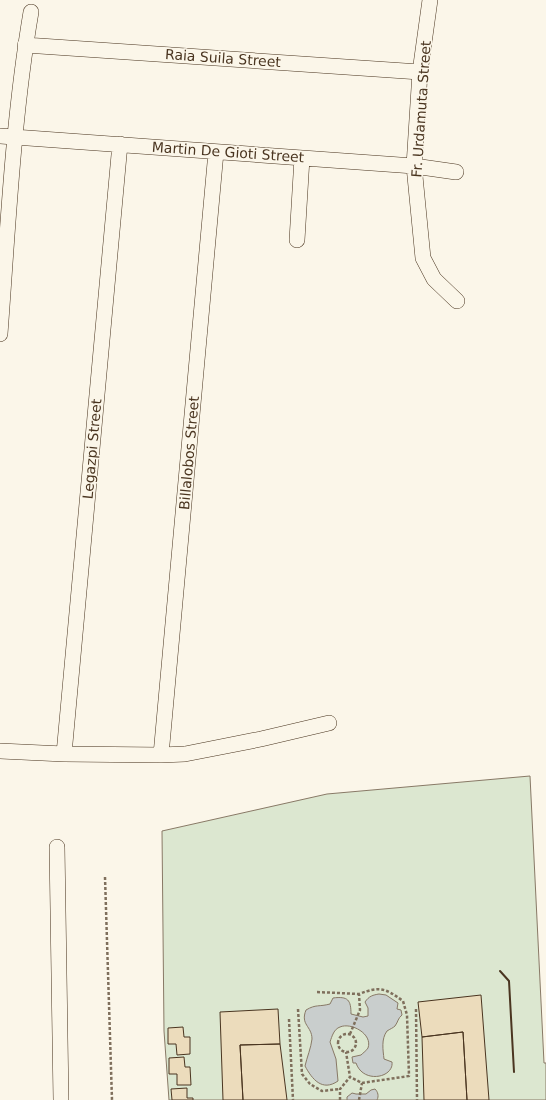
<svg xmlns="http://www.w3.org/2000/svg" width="546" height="1100" font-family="'DejaVu Sans',sans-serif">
	<rect width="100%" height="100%" fill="#fbf6e9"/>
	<path fill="#dce7d0" stroke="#887966" d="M530,776L544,1063H546V1100H169L164,1031L162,831L327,794Z"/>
	<path fill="#c9cecd" stroke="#887966" d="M379,994L386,995L398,1003L397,1009L401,1010L402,1015C398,1018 398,1022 395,1026C393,1028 390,1029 387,1031C381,1039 383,1050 384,1059L392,1062C394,1078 363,1084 356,1063H353L352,1057L361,1055C363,1053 367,1050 368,1048C373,1034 351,1022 340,1027C334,1029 332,1036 330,1042L336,1059L338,1081C322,1092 312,1079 305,1066C307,1057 311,1048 312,1039C312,1026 300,1025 306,1010C316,1004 319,1007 330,1004L333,998C348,996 351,1000 351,1014L363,1017L368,1016V1008L365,1002C369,996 373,995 379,994Z
		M375,1089C378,1092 379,1096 377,1100H347V1097L352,1093L356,1094H366L371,1090Z"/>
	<path fill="#ecdcbc" stroke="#4a3520" d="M481,995L489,1100H467L463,1032L422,1037L418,1002Z
		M278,1009L280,1044L240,1045L243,1100H223L220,1012Z
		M183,1027L184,1037H190V1054L177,1055L176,1044H168V1028Z
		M463,1032L467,1100H424L422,1037Z
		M280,1044L287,1100H243L240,1045Z
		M184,1057L185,1067H190L191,1085H177V1074H169V1058Z
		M187,1088V1098H193V1100H172L171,1089Z"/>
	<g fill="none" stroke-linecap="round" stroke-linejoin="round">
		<g stroke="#4a3520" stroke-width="16">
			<path id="street" d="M430,0L420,72L414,166L423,258L434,279L457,301
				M25,45L420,72
				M0,136L414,166L456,172
				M297,240L302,158
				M0,334C8,227 13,118 31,12
				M0,751L64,754L161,755L185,754L261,739L329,723
				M64,754L120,144
				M161,755L216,152
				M57,847L61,1100"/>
		</g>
		<path stroke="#7f6f5c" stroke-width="2.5" stroke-dasharray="3 2" stroke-linecap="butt" d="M105,877L112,1100
			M317,992L359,994
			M298,1009L302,1074L310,1084L322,1091L340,1089
			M416,1009L417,1100
			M289,1019L293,1100
			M338 1043a9 9 0 1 1 18 0a9 9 0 1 1-18 0Z
			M350,1034L360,1010L359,994C380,986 385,988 403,1001L407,1015L409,1076L362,1083L350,1077
			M340,1100V1089L350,1077L346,1052
			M359,1100L362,1083"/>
		<use href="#street" stroke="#fbf6e9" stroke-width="15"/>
		<path stroke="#4a3520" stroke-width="2" d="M500,971L509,981L514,1072"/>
	</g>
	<g text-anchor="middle" stroke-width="3" stroke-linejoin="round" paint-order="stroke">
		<g font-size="14" fill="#4a3520" stroke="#fbf6e9">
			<text transform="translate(223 58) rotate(4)" y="5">Raia Suila Street</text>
			<text transform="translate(421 109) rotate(-86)" y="5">Fr. Urdamuta Street</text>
			<text transform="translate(228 152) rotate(4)" y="5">Martin De Gioti Street</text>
			<text transform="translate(92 449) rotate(-85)" y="5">Legazpi Street</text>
			<text transform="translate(189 453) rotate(-85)" y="5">Billalobos Street</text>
		</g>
	</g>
</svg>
